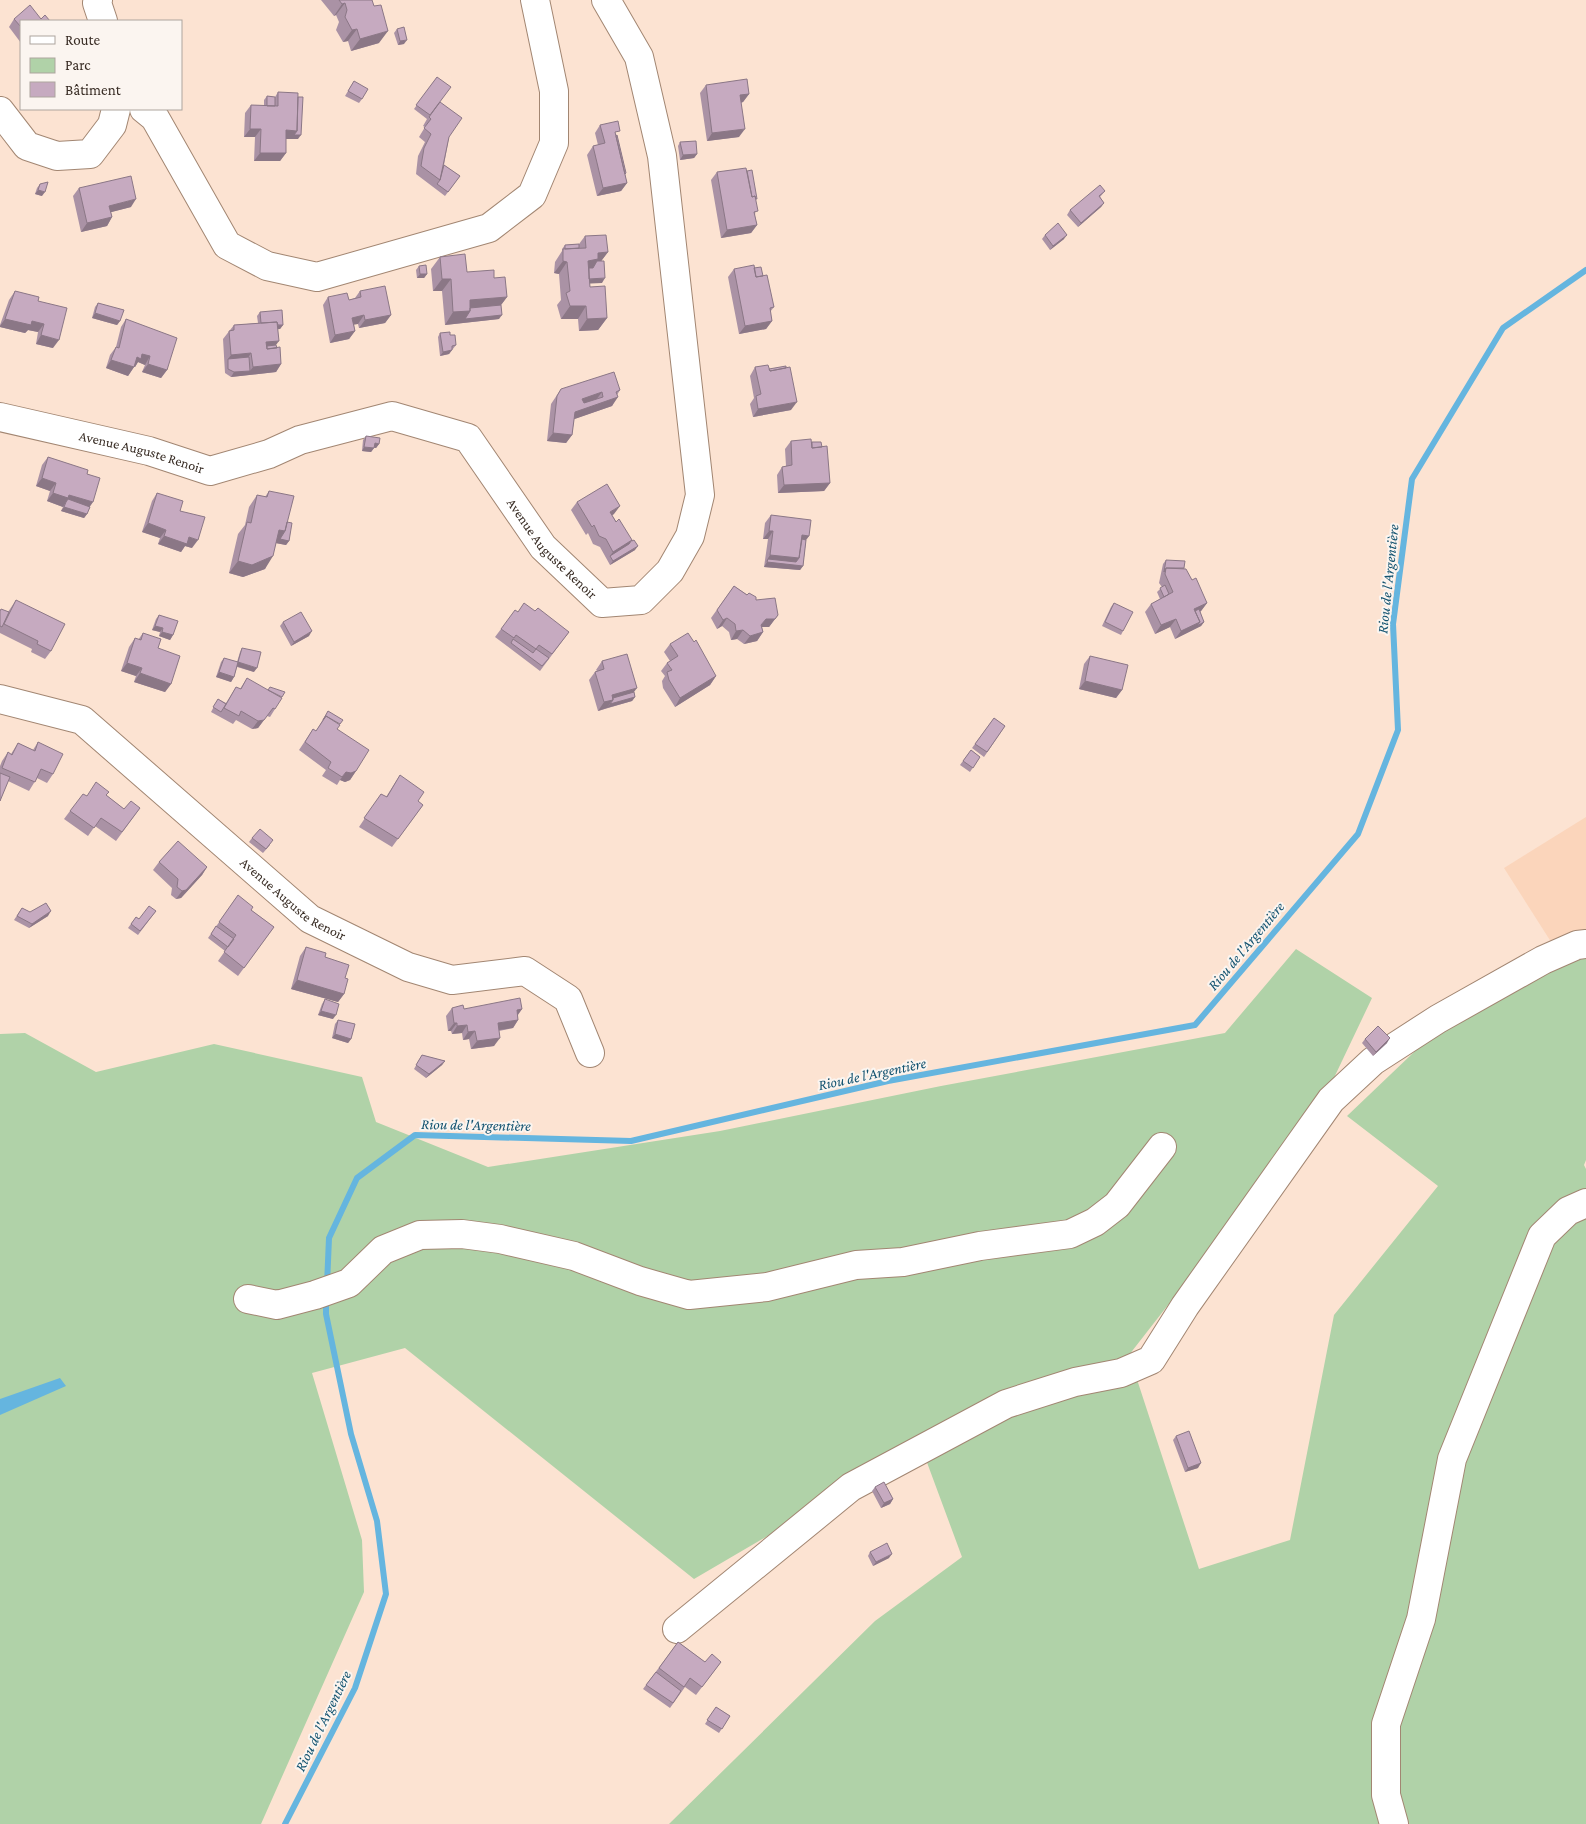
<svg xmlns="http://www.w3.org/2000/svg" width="1586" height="1824" font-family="'Crimson Pro',serif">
	<rect width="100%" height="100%" fill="#fce3d2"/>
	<path fill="#fbd5bb" d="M1586,817V940L1553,945L1504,868Z"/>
	<path fill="#b0d2a8" d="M1586,940V1160L1584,1165L1586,1169V1824H669L875,1621L962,1557L922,1449L851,1487L694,1579L405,1348L312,1373L362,1540L364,1592L261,1824H0V1034L25,1033L96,1072L214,1044L362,1077L376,1122L488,1167L720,1131L941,1086L1225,1033L1296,949L1372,998L1322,1103L1260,1187L1129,1355L1199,1569L1290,1540L1334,1315L1438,1186L1347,1116L1435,1032Z"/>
	<path fill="#65b5df" d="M60,1378L66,1386L0,1415V1399Z"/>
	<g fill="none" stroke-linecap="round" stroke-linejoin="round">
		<path stroke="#65b5df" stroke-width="6" d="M327,1285L329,1238L357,1178L415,1135L631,1141L888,1081L1195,1025L1358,834L1398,730L1393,624L1412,479L1503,328L1586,270
			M285,1824L355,1688L386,1594L377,1521L351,1434L326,1314V1297"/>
		<g stroke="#a28672" stroke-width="30">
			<g id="minor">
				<path d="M98,0L97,3L103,21"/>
				<path d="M144,109L155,118L227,245L267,266L317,277L489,228L532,195L554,143V91L535,0"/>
				<path d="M0,111L27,146L57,156L90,154L112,125L116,109"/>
				<path id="s1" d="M0,417L149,451L210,471L269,454L300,440L392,416L468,438L543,547L602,603L641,600L670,571L690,536L700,495L662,156L639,57L606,0"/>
				<path id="s2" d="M0,699L82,720L310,919L408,967L452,980L525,971L568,999L590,1053"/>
				<path d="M248,1299L277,1305L315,1295L349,1283L383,1250L420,1235L462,1234L500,1239L574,1256L640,1281L689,1295L767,1287L856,1265L903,1262L980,1246L1070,1234L1095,1222L1117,1205L1162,1147"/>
				<path d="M677,1629L851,1487L1006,1404L1075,1382L1121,1373L1151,1360L1185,1306L1331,1100L1373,1061L1438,1019L1543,960L1577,945L1586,944"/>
				<path d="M1394,1824L1386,1795V1724L1421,1619L1452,1459L1542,1236L1568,1211L1586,1203"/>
			</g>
		</g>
		<use href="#minor" stroke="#fff" stroke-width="28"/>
	</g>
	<path fill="#aa92a5" d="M321,0H372L379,43L351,51L348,41L343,42L336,30L339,22L336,15L334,16Z
		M14,19H41L21,21V43L9,27Z
		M397,29L404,44L398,45L394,33Z
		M437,77L440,102L449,137L444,165L460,176L445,196L416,174L418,156L425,142L419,137L425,127L423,126L427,119L414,109Z
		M354,81L362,99L359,103L345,96Z
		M706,85L749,94L743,102L741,103L739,137L707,141L700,93Z
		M278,92L298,139H286V153L280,161H254L255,137H244L245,113L251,105L264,106V100L267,96L275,97Z
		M600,125L617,135L626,173L625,174L627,183L621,191L597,196L587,155L593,146L598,145L595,133Z
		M680,142L697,154L694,158L680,160L678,146Z
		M717,172L756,201L755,216L757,225L751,233L721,238L711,180Z
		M40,184L42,196L35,194L37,188Z
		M79,188L131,207L111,212L112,217L107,226L81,232L73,196Z
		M1105,191L1100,197L1104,203L1101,207L1078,227L1067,215L1070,210Z
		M1045,235L1064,239L1050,250L1042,239Z
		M585,236L608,252L601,261L602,283H590V287L607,318L598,330L579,331L578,319H561L557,305L561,300L559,274L554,273L555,262L562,251V249L565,245L579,244Z
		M440,257L467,272L494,278L507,297L501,305L499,319L445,325L442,291H433L431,269Z
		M419,266L427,274L424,278H417L416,270Z
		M754,268L763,276L774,307L770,312L772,321L766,329L739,334L728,277L734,269Z
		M15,291L38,301L53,348L36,344L38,332L28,330L25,333L0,327V325L9,300Z
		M360,291L391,315L385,323L359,328L358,324H354L355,331L349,339L330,343L323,305L328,297L349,300L355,298Z
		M98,303L120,321L117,325L92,318L95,307Z
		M260,312L283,325L280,329H278L276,345L281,364L276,372L231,377L225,373L223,339L234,325L258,323L257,316Z
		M126,319L167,370L161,378L142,372L145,365L138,362L135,367H134L128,376L106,368L110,355L116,347L121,327Z
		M440,333L450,335L456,345L449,354L440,356L438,337Z
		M755,367L769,369L791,410L753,417L750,404L754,398L750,376Z
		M561,389L620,390L617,395L612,406L574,419L572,435L566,443L547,441L551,404Z
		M366,436L379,444L376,448H374L371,452L362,451L363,440Z
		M791,441L812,442L822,447L830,483L824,491L778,493L777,475L782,467L786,466L785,449Z
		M48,457L87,474L90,507L87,514L84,518L61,511L63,507L47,501L50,491L36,486L42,465Z
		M269,491L287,522L289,541L286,545L276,543L265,569L243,577L229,573L238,534L245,525L249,507L257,495L265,497Z
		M157,493L180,510L192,548L185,546L181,552L158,544L160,538L142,532L152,501Z
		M577,502L614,514L612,515L635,550L610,565L600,547L593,544L588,533L586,535L571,510Z
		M771,515L809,536L806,540L803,566L800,570L764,567L768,539H763L765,523Z
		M1166,560L1184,568L1207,603L1201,611L1200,612L1204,622L1201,626L1175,639L1170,627L1155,634L1145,612L1151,604L1160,599L1157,592L1162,587L1159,583L1163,564Z
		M734,586L778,615L769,627H762L763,632L757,641L744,644L737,639L731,640L729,632L722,626L717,629L711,618Z
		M16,600L51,651L45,659L31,652L32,649L0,633V610L8,612Z
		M1114,603L1123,631L1121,635L1102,626L1111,607Z
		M535,611L569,632L540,671L495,637L501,629L518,612Z
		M159,615L173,635L170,640L159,636L160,632L152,630L156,619Z
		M283,622L309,636L291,646L280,626Z
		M143,633L158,648L171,684L165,692L134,682L136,676L121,671L129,647L135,638L138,640Z
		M670,644L716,676L710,685L675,707L663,688L662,681L665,676L661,671L667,663L670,661L664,652Z
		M242,648L254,672L237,667L234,677L231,682L216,677L221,662L224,658L237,662L240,652Z
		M1090,656L1122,690L1116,698L1079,689L1084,664Z
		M602,661L634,692L635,697L632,701L598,711L589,680L595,672L597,671L596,670Z
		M247,678L275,709L270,717L267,716L258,728L252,729L236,720L233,724L211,712L218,699L226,703L236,687L240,689Z
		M328,711L356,771L350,780L345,782L340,780L337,785L322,776L326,770L299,750L313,729L316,731Z
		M994,718L1005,726L984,757L972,748Z
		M38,742L53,774L47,783L37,778L29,791L8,781L0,801V766L2,761L8,752L11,754L18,743L33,750Z
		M971,750L980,757L970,772L960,765Z
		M400,775L418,801L423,805L392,847L359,827L381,794L386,797Z
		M106,795L124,809L140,808L116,841L95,826L88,836L64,819L70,811L87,796Z
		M252,838L270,845L263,853L249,842Z
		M159,862L207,867L202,875L181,898L176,899L171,895L172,888L153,870Z
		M238,895L251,910L274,927L238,976L218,961L225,951L208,938Z
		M22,908L30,912L48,916L29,928L14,920Z
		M156,911L138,935L128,928L136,917L139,919Z
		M306,947L325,957L345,978L344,994L338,1002L291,989L300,956Z
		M325,999L333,1019L318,1015L322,1004Z
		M452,1008L464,1009H522L518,1015V1020L513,1028L499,1031L494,1046L471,1049L469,1039L463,1040L462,1033L452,1034L451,1031H448L446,1016Z
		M338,1020L351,1039L348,1043L332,1038L335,1024Z
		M1365,1039L1387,1043L1373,1056L1362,1043Z
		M422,1055L445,1061L442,1065L426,1078L414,1069Z
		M1176,1436L1198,1468L1185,1472L1173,1440Z
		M875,1487L893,1499L890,1504L881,1508L872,1491Z
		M870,1552L889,1558L873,1566L868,1556Z
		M678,1642L705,1662H721L696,1695L685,1687L670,1708L643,1689Z
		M716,1707L730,1716L719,1733L705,1724Z"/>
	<path fill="#8b7786" d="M345,3L336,15L334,16L342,4Z
		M357,29L348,41L343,42L352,30Z
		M388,31L379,43L351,51L360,39Z
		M407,40L404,44L398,45L400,41Z
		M749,94L743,102L734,104L740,95Z
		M250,129H261L255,137H244Z
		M745,129L739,137L707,141L712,133Z
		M286,130L297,131L301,135L298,139H280Z
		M260,153H286L280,161H254Z
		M697,154L694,158L680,160L683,155Z
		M627,183L621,191L597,196L603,188Z
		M38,190L45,192L42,196L35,194Z
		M136,199L131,207L104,214L109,206Z
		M1104,203L1101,207L1078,227L1081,223Z
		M112,217L107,226L81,232L87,223Z
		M757,225L751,233L721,238L727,230Z
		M1067,235L1064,239L1050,250L1053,246Z
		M608,252L599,264L590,272L582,273L588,261L598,253Z
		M566,257L567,262L559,274L554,273Z
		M420,274H427L424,278H417Z
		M605,278L602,283L580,284L583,280Z
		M442,279H451L442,291H433Z
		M507,297L498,309L502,315L499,319L445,325L453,312L470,300Z
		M570,306H586L578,319H561Z
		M95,313L120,321L117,325L92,318Z
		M364,315L358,324L347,326L352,318Z
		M391,315L385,323L359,328L365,320Z
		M607,318L598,330L579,331L587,319Z
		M5,319L32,321L44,324L38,332L28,330L25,333L0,327V326Z
		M772,321L766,329L739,334L745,326Z
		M283,325L280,329L259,331L261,327Z
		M355,331L349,339L330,343L335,335Z
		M41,335L59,340L53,348L36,344Z
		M279,341L273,349L263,346L266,342Z
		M452,350L449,354L440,356L443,352Z
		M251,353L246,361L228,359L225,363L231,355Z
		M142,354L150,356L145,365L138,362L135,367L131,366L137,357Z
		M111,360L134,367L128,376L106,368Z
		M148,364L167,370L161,378L142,372Z
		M281,364L276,372L231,377L234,372L250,371L253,367Z
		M602,392L596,400L576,407L582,399Z
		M618,397L612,406L569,421L575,412Z
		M797,402L791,410L753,417L758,409Z
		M553,433L572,435L566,443L547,441Z
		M375,443L379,444L376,448L372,447Z
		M364,447L374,448L371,452L362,451Z
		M42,478L56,483L50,491L36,486Z
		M830,483L824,491L778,493L784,485Z
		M53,493L69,495L93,502L87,511L66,502L63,507L47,501Z
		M620,506L614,514L604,520L610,512Z
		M64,507L87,514L84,518L61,511Z
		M148,523L166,530L160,538L142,532Z
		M279,530L285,531L289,541L286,545L270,542Z
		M769,531H773L768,539H763Z
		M802,535L809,536L803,544L799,539Z
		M164,536L189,537L198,540L192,548L185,546L181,552L158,544Z
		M632,540L626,548L610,556L607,560L613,552Z
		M638,546L635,550L610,565L613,561Z
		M770,555L799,558L803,566L800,570L764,567L767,562L768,559L765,563Z
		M273,556L265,569L243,577L229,573L238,561Z
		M1207,603L1201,611L1193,615L1194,609Z
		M778,615L769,627H760L755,633L766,619Z
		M727,618L722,626L717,629L723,620Z
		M1176,619L1170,627L1155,634L1161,625Z
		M1200,622H1204L1201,626L1175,639L1181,631Z
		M155,626L163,628L160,632L152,630Z
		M743,630L737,639L731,640L736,631Z
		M312,631L309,636L291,646L294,642Z
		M162,632L173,635L170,640L159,636Z
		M763,632L757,641L744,644L750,636Z
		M238,662L257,668L254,672L236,666Z
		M127,663L142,668L136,676L121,671Z
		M219,672L234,677L231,682L216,677Z
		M140,673L171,684L165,692L134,682Z
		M716,676L710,685L675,707L680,698Z
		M1085,681L1122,690L1116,698L1079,689Z
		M637,688L631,696L611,702L607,708L598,711L604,702L612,695Z
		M635,697L632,701L607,708L610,704Z
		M264,720L258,728L252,729L258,721Z
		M356,771L350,780L345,782L340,780L346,772Z
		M207,867L202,875L181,898L176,899L182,891Z
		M51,911L48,916L29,928L32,924Z
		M297,980L344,994L338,1002L291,989Z
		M522,1009L516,1017L517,1010Z
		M321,1011L336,1015L333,1019L318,1015Z
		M518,1020L513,1028L492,1031L498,1023Z
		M454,1023H457L451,1031H448Z
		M467,1025L462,1033L452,1034L457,1026Z
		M475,1031L469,1039L463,1040L468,1032Z
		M335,1034L351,1039L348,1043L332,1038Z
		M500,1038L494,1046L471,1049L477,1041Z
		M1390,1038L1387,1043L1373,1056L1376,1052Z
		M445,1061L442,1065L426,1078L429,1074Z
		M1201,1463L1198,1468L1185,1472L1188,1468Z
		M893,1499L890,1504L881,1508L884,1503Z
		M892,1554L889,1558L873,1566L876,1562Z"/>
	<path fill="#c6aac0" stroke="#8b7786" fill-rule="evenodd" d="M339,0H372L374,6L381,5L388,31L360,39L357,29L352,30L345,17L347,10L345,3L342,4Z
		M30,5L41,19L45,15L50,21H21V27L14,19Z
		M404,27L407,40L400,41L397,29Z
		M437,77L451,87L430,115L416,105Z
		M747,79L749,94L740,95L745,129L712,133L706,85Z
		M354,81L368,89L362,99L348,91Z
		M278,92L298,93L297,131L286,130V153H260L261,129H250L251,105L278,106Z
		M267,96L275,97V106H267Z
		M298,97H303L301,135H294L297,131Z
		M440,102L462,118L449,137L440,180L421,166L424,148L431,134L424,128L431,119L429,117Z
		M618,121L620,131L615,132L627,183L603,188L593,146L605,143L600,125Z
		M617,135L626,173L625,174L616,136Z
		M696,141L697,154L683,155L680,142Z
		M444,165L460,176L448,192L437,184L440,180Z
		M746,168L752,197L755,196L758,211L754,212L757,225L727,230L717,172Z
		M752,170L757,199H756L755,196L752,197L747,171Z
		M131,176L136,199L109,206L112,217L87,223L79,188Z
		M48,182L45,192L38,190L40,184Z
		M1100,185L1105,191L1099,196L1104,203L1081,223L1070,210Z
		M1058,223L1067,235L1053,246L1045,235Z
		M606,235L608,252L598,253V259L588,261L590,287L605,286L607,318L587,319L586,306H570L566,293L570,291L567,262L563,261V249L586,248L585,236Z
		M579,244V248L565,249V245Z
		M465,254L467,272L494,270V278L505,277L507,297L470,300V311L453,312L451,279H442L440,257Z
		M597,261H604L605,278L589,279V268H593Z
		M426,265L427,274H420L419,266Z
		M754,265L756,277L767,275L774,307L770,308L772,321L745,326L734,269Z
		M761,267L763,276L756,277L754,268Z
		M385,286L391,315L365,320L364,315L352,318L355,331L335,335L328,297L347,293L349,300L361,297L360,291Z
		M15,291L39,297L38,301L67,308L59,340L41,335L44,324L32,321L31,325L5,319Z
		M98,303L124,310L120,321L95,313Z
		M501,305L502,315L465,319L470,311V308Z
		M282,310L283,325H278L277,322L261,323L260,312Z
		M126,319L177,338L167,370L148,364L150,356L142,354L141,359L137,357L134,367L111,360L116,347L119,348Z
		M277,322L279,341L266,342L267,349L280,347L281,364L253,367L251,353L231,355L229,331L234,330V325Z
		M450,332V335H455L456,345L452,346V350L443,352L440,333Z
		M276,345L277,348L267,349V346Z
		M249,357L250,371L234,372L228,369V359Z
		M768,365L770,371L790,367L797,402L758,409L756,396L761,394L755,367Z
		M786,366V368L770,371L769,369Z
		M614,372L620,390L616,392L618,397L575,412L572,435L553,433L557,396L561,389ZM602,392L603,397L584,403L582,399Z
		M366,436L380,438L379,444L375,443L374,448L364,447Z
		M811,439L812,448L827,446L830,483L784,485L782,467L792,465L791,441Z
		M812,442H821L822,447L812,448Z
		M48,457L88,470L87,474L100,478L93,502L69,495L68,498L53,493L56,483L42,478Z
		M607,484L620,506L610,512L616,522L619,519L632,540L613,552L606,539L599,536L594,525L592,527L577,502Z
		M269,491L294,496L285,531L279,530L273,556L252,565L238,561L247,522L251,523L257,495L267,497Z
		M157,493L183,501L180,511L205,517L198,540L189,537L187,544L164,536L166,530L148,523Z
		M68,499L90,507L87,514L64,507L66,502Z
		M771,515L811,520L809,536L802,535L799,558L770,555L773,531H769Z
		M287,522L292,523L289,541L280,539L285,531Z
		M802,539L806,540L803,566L767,562L768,559L796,562L799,558Z
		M632,540V541L634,540L638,546L613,561L610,556L629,544Z
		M1166,560L1185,561L1184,568H1166L1164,572Z
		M1166,568L1186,569L1192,580L1196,578L1207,603L1194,609L1200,622L1181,631L1176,619L1161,625L1151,604L1173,592L1165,574Z
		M1165,585L1169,594L1164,597L1160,588Z
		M734,586L747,595L749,593L756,597V600L775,598L778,615L775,619H766L761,625L763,632L750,636L743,630L736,631L735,624L727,618L723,620L717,610Z
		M16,600L65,624L51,651L37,644L38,641L4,624Z
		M524,603L535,611L538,608L569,632L552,654L539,645L536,649L516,635L514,638L501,629L515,610L518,612Z
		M1114,603L1133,612L1123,631L1105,622Z
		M1,609L9,612L2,627L0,626V611Z
		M1199,609L1204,622L1197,626L1200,622L1195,611Z
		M301,612L312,631L294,642L283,622Z
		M159,615L178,621L173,635L162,632L163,628L155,626Z
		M143,633L161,639L158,648L180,656L171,684L140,673L142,668L127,663L135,638L141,640Z
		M688,633L694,642L696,640L716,676L680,698L669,680L667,672L672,670L667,663L678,656L670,644Z
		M513,639L533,653L536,649L549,658L542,666L511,643Z
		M242,648L261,652L257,668L238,662Z
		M627,654L637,688L612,695L613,700L604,702L595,672L604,669L602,661Z
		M1090,656L1128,665L1122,690L1085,681Z
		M224,658L238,662L234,677L219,672Z
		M247,678L282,698L275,709L273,708L264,720L258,721L241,711L239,716L224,708L236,687L241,689Z
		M270,687L285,692L282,697L268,690Z
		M634,692L635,697L610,704L613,700V698Z
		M218,699L226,704L221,712L213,707Z
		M328,711L343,720L340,724L326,716L323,720Z
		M326,716L340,725L337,729L369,750L356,771L351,773L346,772L342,777L328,768L331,762L305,742L313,729L316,731Z
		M994,718L1005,726L987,752L975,744Z
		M38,742L63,754L53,774L41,769L35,782L2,768L8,752L12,755L18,743L35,751Z
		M971,750L980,757L973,768L963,761Z
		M0,773L10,777L0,801Z
		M400,775L424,792L418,801L423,805L398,839L364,818L381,794L387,797Z
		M96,782L109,792L106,795L124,809L131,801L140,808L122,832L101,818L94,828L70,811L83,794L87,796Z
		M260,829L273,840L266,849L252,838Z
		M178,841L207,867L186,890L182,891L177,887L178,879L159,862Z
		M238,895L253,907L251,910L274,927L244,968L224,952L236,935L219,922Z
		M46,903L51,911L32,924L17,916L22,908L30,912Z
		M149,906L156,911L140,931L131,924L136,917L139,919Z
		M216,926L234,939L228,947L211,934Z
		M306,947L326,953L325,957L349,965L345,978L348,979L344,994L297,980Z
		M520,998L522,1009L517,1010L518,1020L498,1023L500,1038L477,1041L475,1031L468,1032L467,1025L457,1026V1023H454L452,1008L463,1005L464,1009Z
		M325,999L339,1004L336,1015L321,1011Z
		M338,1020L355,1024L351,1039L335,1034Z
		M1378,1026L1390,1038L1376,1052L1365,1039Z
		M422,1055L445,1061L429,1074L416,1065Z
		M1189,1431L1201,1463L1188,1468L1176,1436Z
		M884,1482L893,1499L884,1503L875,1487Z
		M887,1543L892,1554L876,1562L870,1552Z
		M678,1642L705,1662L712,1654L721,1662L702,1687L690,1678L684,1687L659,1668Z
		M656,1672L681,1691L673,1703L646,1685Z
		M716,1707L730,1716L722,1729L707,1720Z"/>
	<g text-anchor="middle" stroke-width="4" stroke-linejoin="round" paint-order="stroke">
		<g font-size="14" fill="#382c24" stroke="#fbf5f0">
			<text dy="5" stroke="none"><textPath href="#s1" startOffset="146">Avenue Auguste Renoir</textPath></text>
			<text dy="5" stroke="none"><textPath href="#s1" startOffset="626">Avenue Auguste Renoir</textPath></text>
			<text dy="5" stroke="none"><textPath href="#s2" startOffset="362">Avenue Auguste Renoir</textPath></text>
		</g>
		<g font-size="15" font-style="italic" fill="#135370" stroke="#fbf5f0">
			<text transform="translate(1388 579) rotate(-84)" y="5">Riou de l'Argentière</text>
			<text transform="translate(1246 946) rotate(-50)" y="5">Riou de l'Argentière</text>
			<text transform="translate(872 1074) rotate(-12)" y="5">Riou de l'Argentière</text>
			<text transform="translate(476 1125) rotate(1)" y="5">Riou de l'Argentière</text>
			<text transform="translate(323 1721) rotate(-64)" y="5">Riou de l'Argentière</text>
		</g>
	</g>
	<rect x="20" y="20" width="162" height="90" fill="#fbf5f0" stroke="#ada59e"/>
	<rect x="30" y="36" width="25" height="8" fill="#ffffff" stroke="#ada59e"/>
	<text x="65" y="45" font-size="15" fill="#382c24">Route</text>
	<rect x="30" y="58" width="25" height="15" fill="#b0d2a8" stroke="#ada59e"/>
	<text x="65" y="70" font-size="15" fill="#382c24">Parc</text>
	<rect x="30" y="82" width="25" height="15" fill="#c6aac0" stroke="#ada59e"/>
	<text x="65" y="95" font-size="15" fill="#382c24">Bâtiment</text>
</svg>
